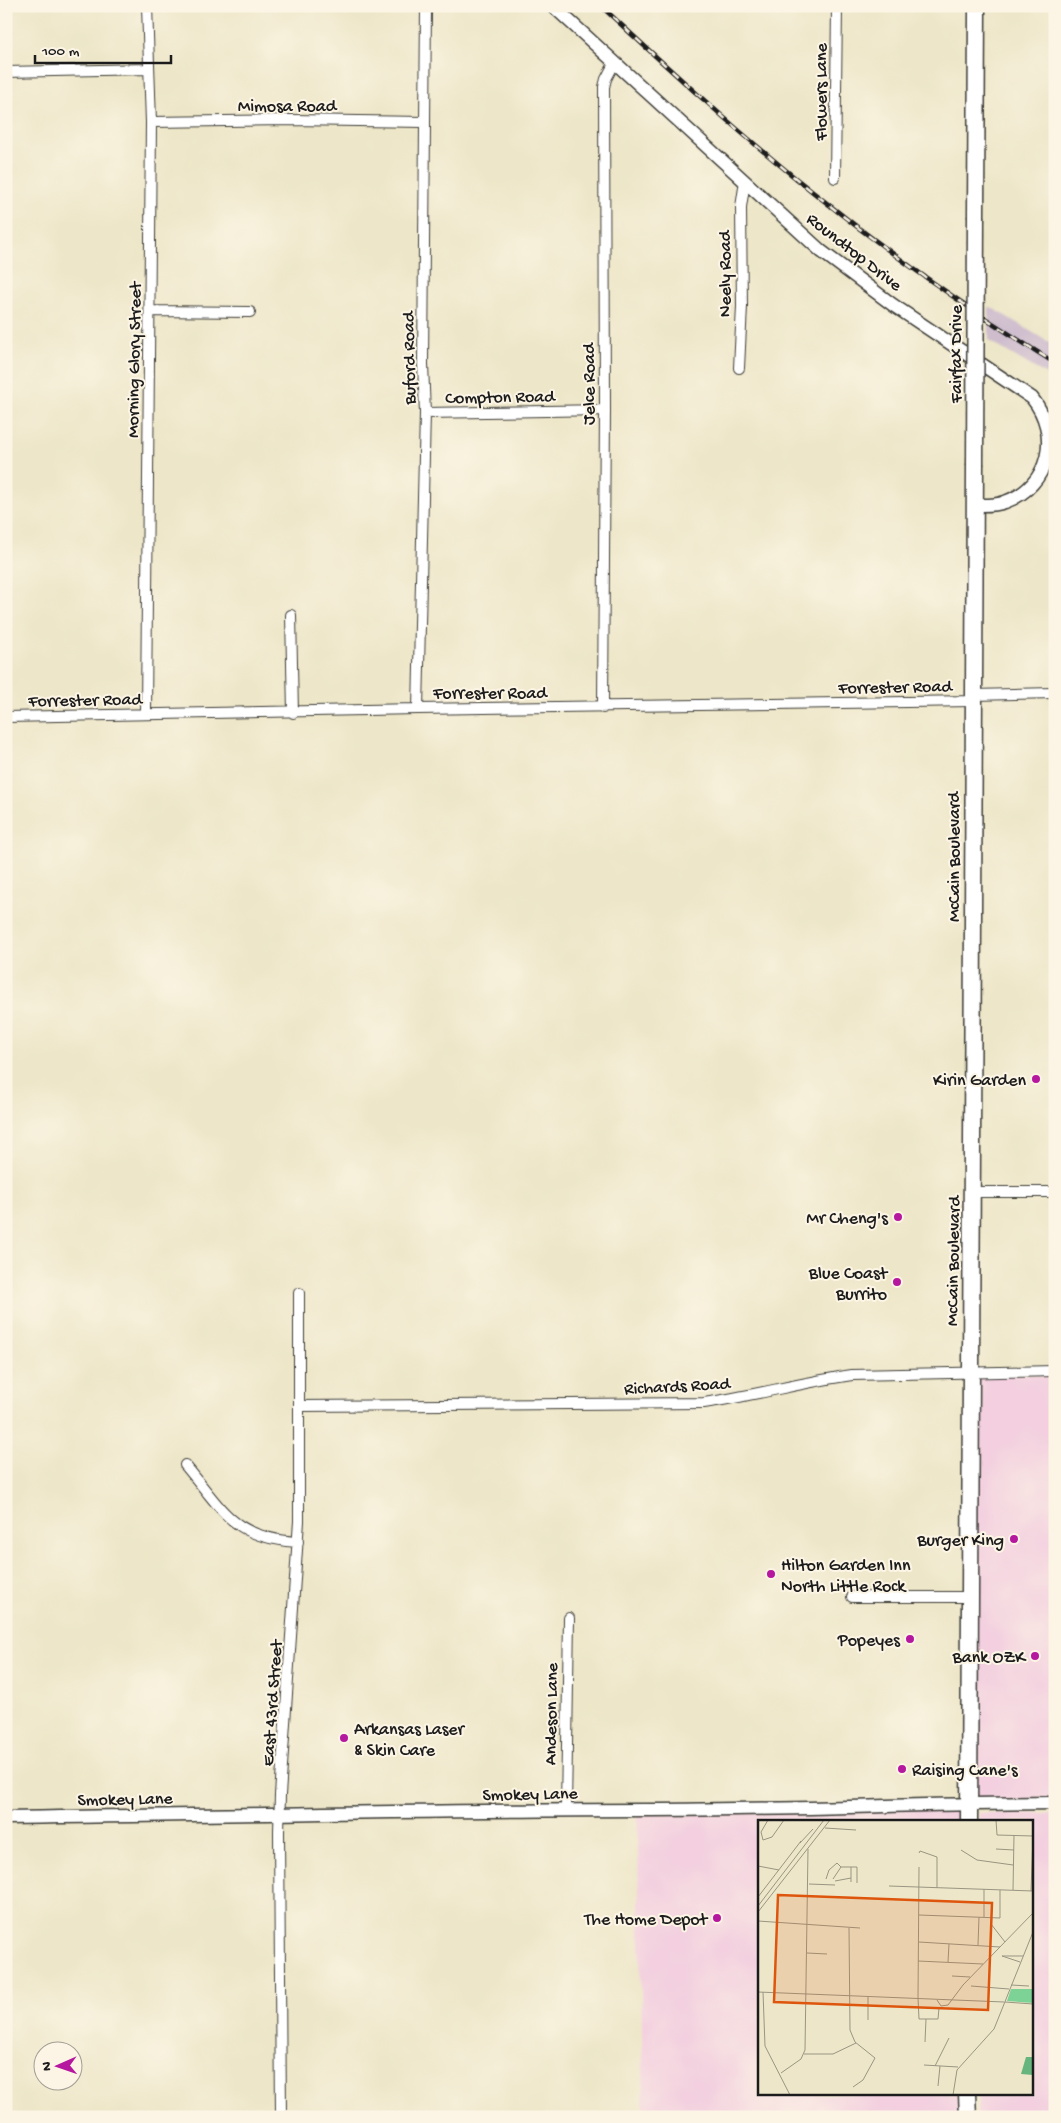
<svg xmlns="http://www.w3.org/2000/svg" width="1061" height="2123" font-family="'Gochi Hand',sans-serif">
	<rect width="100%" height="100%" fill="#fcf5e5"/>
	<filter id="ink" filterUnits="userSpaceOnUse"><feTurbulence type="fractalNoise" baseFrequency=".02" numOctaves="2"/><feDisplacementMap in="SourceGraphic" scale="10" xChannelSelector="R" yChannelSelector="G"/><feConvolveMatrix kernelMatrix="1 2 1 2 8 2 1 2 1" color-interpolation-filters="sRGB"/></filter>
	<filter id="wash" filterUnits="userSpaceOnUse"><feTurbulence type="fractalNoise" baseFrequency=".0096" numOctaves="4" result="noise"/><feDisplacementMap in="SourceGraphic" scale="20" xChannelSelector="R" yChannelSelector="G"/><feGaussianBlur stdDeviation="1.12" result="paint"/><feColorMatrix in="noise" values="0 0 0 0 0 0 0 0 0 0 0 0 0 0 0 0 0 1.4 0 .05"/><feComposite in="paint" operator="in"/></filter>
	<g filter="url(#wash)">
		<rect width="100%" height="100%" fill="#ede6c8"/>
		<path fill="#f3cfdf" d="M971,1373L1055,1375V1801L970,1804L969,1822H760V2094H965L964,2117H644L637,1809L969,1804Z
			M979,1813H1055V2117H978V2094H1032V1822H979Z"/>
		<path fill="#cfbdce" d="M989,306L1055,346V380L989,341Z"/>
	</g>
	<g filter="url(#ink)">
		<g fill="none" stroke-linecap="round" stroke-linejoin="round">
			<g stroke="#3b3a36" stroke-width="12">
				<path id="minor" d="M6,72L148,69
					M151,122L292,120L424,122
					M835,178L837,6
					M150,311L250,312
					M739,368L742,306L741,207L745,181
					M425,413L605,410
					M291,615L293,713
					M974,695L1055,693
					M603,708L605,410L604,87L606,79L615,62
					M418,709L425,413L423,364L426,6
					M146,714L151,122L147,6
					M6,717L418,709L974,701
					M973,1192H1055
					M299,1406L704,1403C754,1396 802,1382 852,1375L1055,1371
					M185,1465C224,1511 232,1538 298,1542
					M852,1597H970
					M566,1809L569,1618
					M281,2117L279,1832L280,1795L299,1521V1293"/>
			</g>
			<g stroke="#3b3a36" stroke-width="15">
				<path id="tertiary" d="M553,6L821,251L893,305L1032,398C1061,434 1050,486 1005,502C995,506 984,505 974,505
					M6,1818C221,1815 435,1810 649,1810C784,1810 920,1804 1055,1803"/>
			</g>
			<g stroke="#3b3a36" stroke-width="19">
				<path id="primary" d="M976,216L977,6
					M969,1822L975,465
					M967,2094L968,2117"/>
			</g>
			<use href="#minor" stroke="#fff" stroke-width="10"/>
			<use href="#tertiary" stroke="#fff" stroke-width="12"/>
			<use href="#primary" stroke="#fff" stroke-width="16"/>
			<g stroke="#1c1c1c" stroke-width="4.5">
				<path id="rail" d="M601,6C670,70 740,134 814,193C891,255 971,311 1055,363"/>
			</g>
			<use href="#rail" stroke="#fcf5e5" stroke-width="2.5" stroke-dasharray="8" stroke-linecap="butt"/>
			<g stroke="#3b3a36" stroke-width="19" stroke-linecap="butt">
				<path id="primary-bridge" d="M975,465L976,216"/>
			</g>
			<use href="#primary-bridge" stroke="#fff" stroke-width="16"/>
		</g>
	</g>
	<g fill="#b5179e" stroke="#fcf5e5" stroke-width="2">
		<circle cx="1036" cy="1079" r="5"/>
		<circle cx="898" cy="1217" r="5"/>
		<circle cx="897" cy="1282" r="5"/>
		<circle cx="1014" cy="1539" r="5"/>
		<circle cx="771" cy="1574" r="5"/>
		<circle cx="910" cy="1639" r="5"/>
		<circle cx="1035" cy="1656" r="5"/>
		<circle cx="344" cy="1738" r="5"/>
		<circle cx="902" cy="1769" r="5"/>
		<circle cx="717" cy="1918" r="5"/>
	</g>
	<g text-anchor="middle" stroke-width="4" stroke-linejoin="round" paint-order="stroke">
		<g font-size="18" fill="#1c1c1c" stroke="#fcf5e5">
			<text transform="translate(820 92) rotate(-90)" y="6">Flowers Lane</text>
			<text x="287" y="111">Mimosa Road</text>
			<text transform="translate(855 251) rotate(38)" y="6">Roundtop Drive</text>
			<text transform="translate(724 274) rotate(-90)" y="6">Neely Road</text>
			<text transform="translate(955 354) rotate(-90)" y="6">Fairfax Drive</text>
			<text transform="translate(408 358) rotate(-91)" y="6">Buford Road</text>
			<text transform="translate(133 360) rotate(-89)" y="6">Morning Glory Street</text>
			<text transform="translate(588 384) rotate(-90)" y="6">Jelce Road</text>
			<text transform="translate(500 396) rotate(-1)" y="6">Compton Road</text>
			<text transform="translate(895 686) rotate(-1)" y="6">Forrester Road</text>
			<text x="490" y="698">Forrester Road</text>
			<text transform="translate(85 699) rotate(-1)" y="6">Forrester Road</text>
			<text transform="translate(953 857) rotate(-90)" y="6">McCain Boulevard</text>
			<text transform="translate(952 1261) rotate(-89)" y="6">McCain Boulevard</text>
			<text transform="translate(677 1385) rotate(-3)" y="6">Richards Road</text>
			<text transform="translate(271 1703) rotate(-86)" y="6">East 43rd Street</text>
			<text transform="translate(550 1714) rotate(-89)" y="6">Andeson Lane</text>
			<text transform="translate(530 1793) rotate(-1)" y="6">Smokey Lane</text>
			<text transform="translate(125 1798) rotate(-1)" y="6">Smokey Lane</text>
		</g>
		<g font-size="18" fill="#1c1c1c" stroke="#fcf5e5" text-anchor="end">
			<text x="1026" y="1085">Kirin Garden</text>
			<text x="888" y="1223">Mr Cheng's</text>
			<text x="887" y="1278">Blue Coast<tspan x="887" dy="21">Burrito</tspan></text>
			<text x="1004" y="1545">Burger King</text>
			<text x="781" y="1570" text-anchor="start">Hilton Garden Inn<tspan x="781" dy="21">North Little Rock</tspan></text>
			<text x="900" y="1645">Popeyes</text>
			<text x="1025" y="1662">Bank OZK</text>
			<text x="354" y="1734" text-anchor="start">Arkansas Laser<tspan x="354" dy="21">&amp; Skin Care</tspan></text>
			<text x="912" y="1775" text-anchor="start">Raising Cane's</text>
			<text x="707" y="1924">The Home Depot</text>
		</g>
	</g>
	<g transform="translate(758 1820)">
		<rect width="275" height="275" fill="#ede6c8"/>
		<path d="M253,169H275V183L249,181Z" fill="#7dd396"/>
		<path d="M268,237H275V255L263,254Z" fill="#66b57f"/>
		<path fill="none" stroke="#999583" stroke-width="1" d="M10,0L3,12L5,20L14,17L26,0M238,0L239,15L275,16M67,8L98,10M42,23L55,9M238,29L256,30M203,30L219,40L255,45M161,33L162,31L179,37V68M0,46L21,50M83,47H93V62M93,47H99V63M68,59L71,50L79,43L83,47L75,59M77,61L93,58M51,64L77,65M131,66L275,71M255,70L256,15M273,71L275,16M0,77L43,21M0,86L66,0M0,92L72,0M161,95L242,98V70M226,97V69M0,101L102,108M233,104L247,122M91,108L92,210L97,222L117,238L105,260L95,267M161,122L242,127M220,125L221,97M49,133L69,134M160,141L225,144M190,142L191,124M262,142L244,136H265M194,156L212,157M253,165L271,166M213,166L251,169M0,172L246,182M5,172L7,226L32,275M110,177V200M160,178L161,47M160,178L161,199H180L181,188M179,180L183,186L190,185L205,165L275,93M247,182L275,184M167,222L168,199M46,234H75L98,223M166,245L200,247M177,246L191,218M23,253L43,239L47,230L50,29M180,266L182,246M195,275L199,250L236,209L275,112"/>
		<path fill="#de560d" fill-opacity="0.15" stroke="#de560d" stroke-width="2.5" d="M20,75L234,83L230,190L16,182Z"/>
		<rect width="275" height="275" fill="none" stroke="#1c1c1c" stroke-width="2.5"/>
	</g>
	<rect width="1061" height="2123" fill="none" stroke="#fcf5e5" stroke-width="25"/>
	<g transform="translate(58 2066) rotate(268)"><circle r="24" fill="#fcf5e5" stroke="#a29e95"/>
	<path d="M0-4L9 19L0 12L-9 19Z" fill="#b5179e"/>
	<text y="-8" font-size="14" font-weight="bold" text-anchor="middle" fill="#1c1c1c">N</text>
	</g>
	<path d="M35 55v8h136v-8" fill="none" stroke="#1c1c1c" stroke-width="2.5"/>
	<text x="42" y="55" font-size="15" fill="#1c1c1c" stroke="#fcf5e5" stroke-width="4" paint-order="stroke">100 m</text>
</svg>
